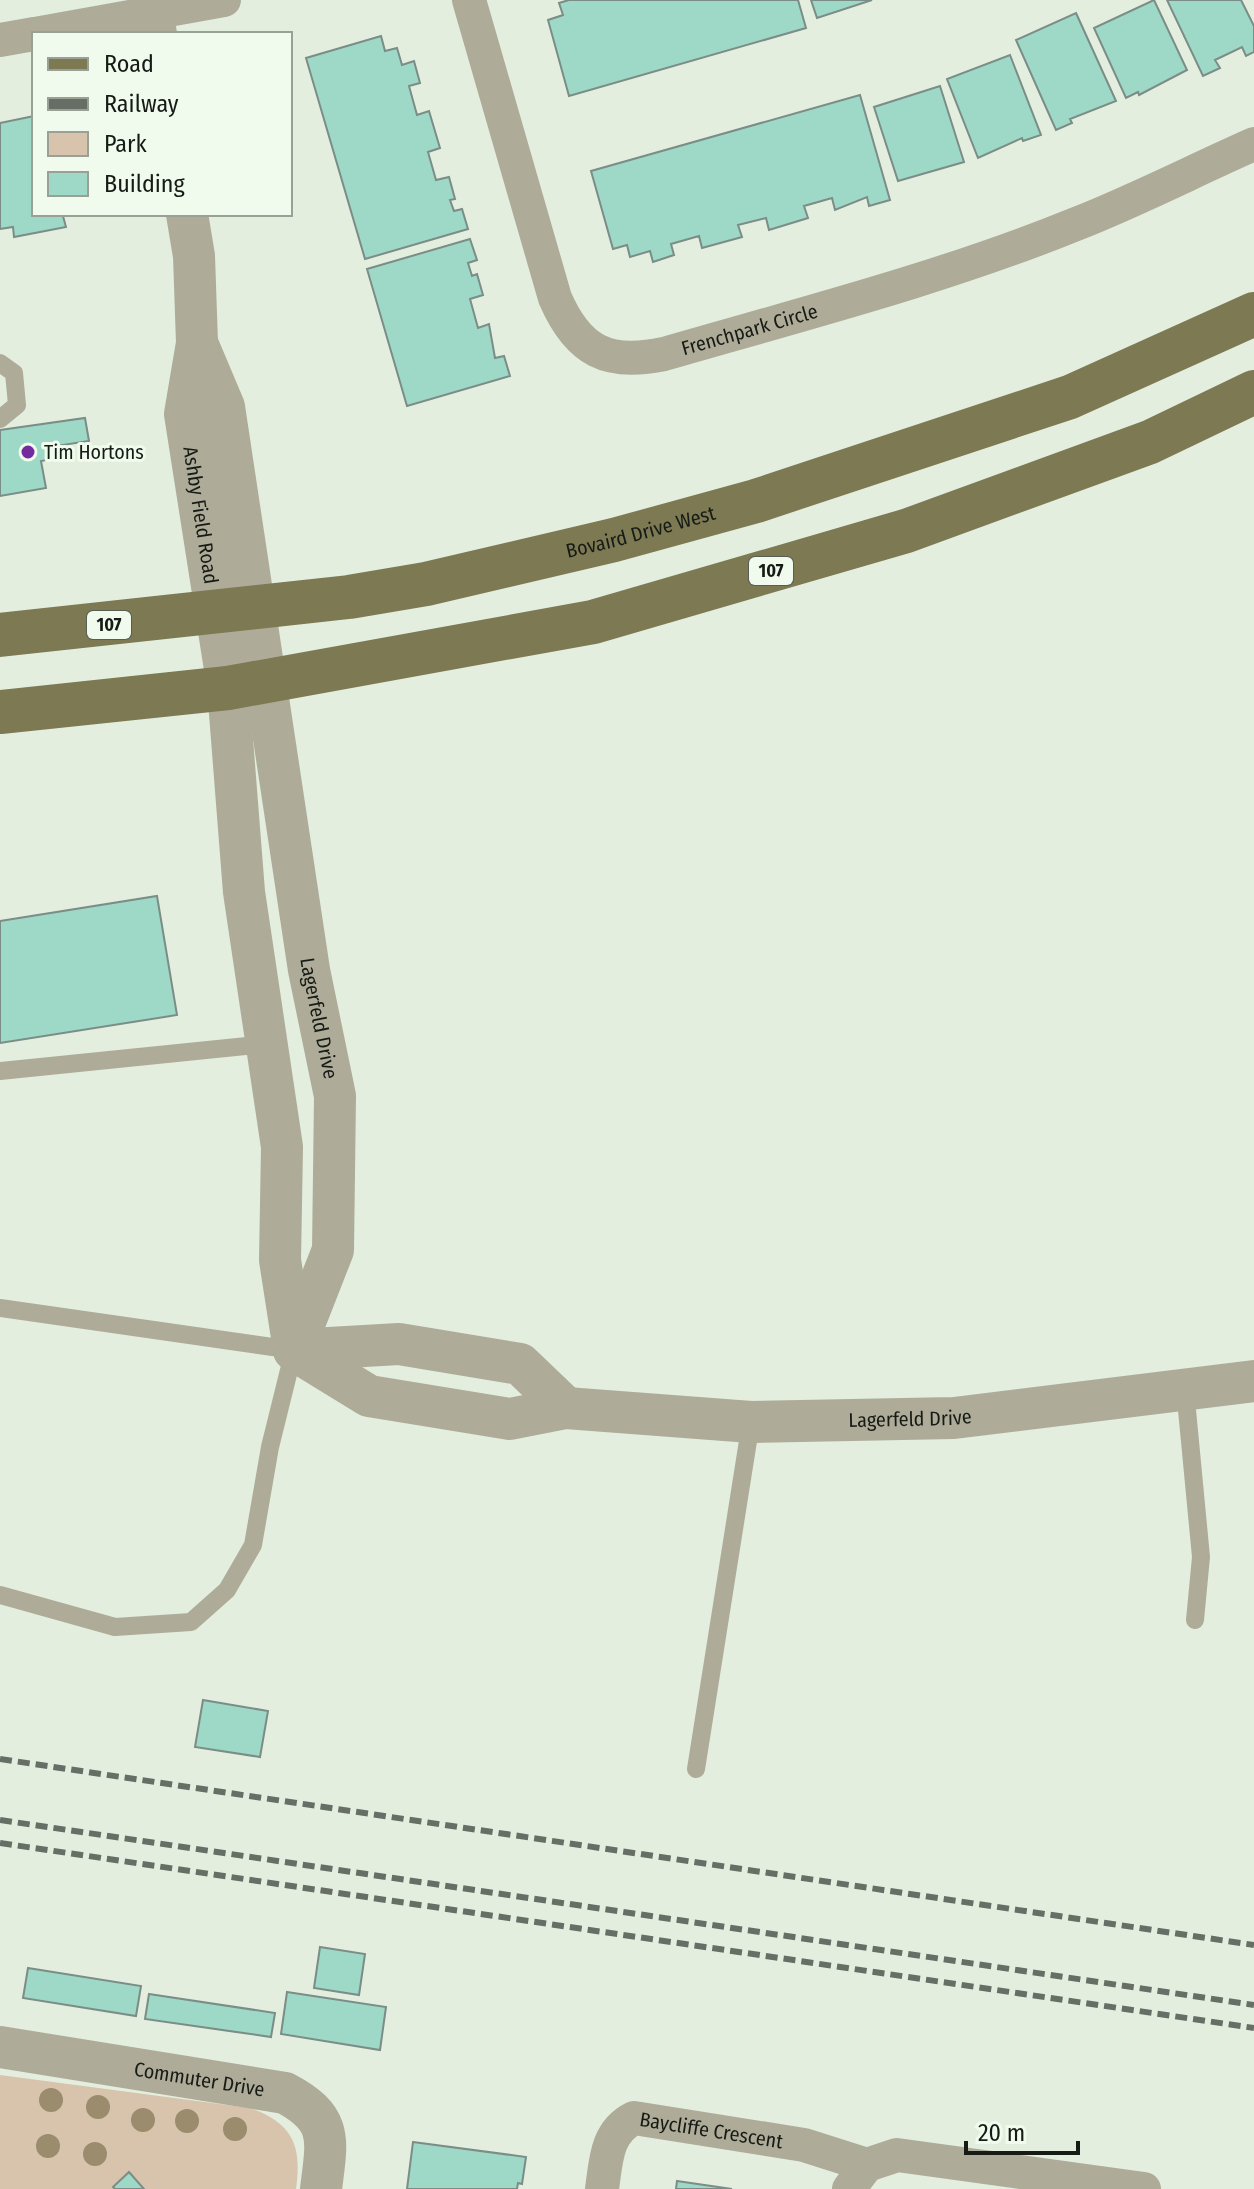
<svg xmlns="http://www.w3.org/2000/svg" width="1254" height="2189" font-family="'Fira Sans Condensed',sans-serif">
	<rect width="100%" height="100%" fill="#e3eedf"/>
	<path fill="#d8c3ac" d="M0,2075L250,2108C293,2123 302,2146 296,2189H0Z"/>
	<path fill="#9ed8c6" stroke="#7b8d87" stroke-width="2" d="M569,0H798L806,28L569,96L548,20L563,15L559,3Z
		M811,0H872L817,18Z
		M1154,0L1187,70L1139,95L1138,92L1126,98L1094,28Z
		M1167,0H1241L1254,26V52L1246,56L1242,47L1215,60L1220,68L1203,76Z
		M1076,13L1116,101L1070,119L1072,123L1056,130L1016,40Z
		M381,36L385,51L397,48L402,65L414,61L420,83L409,86L417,115L429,111L440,148L428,152L436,180L449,177L455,199L450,200L454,211L462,209L468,229L365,259L306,58Z
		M1010,55L1041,135L1023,141L1022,138L978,158L947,79Z
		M940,86L964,162L898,181L874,107Z
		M860,95L890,200L869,206L867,197L835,210L832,198L804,206L808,218L769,230L766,218L738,225L742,237L702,248L699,236L671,244L674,255L653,262L650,251L630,257L627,245L613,249L591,171Z
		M34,116V214H75L63,216L66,227L14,237L13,227L0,229V123Z
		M470,239L477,260L468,263L472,276L477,274L483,295L470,299L478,328L489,324L495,358L504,356L510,376L407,406L367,269Z
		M85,418L89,441L56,446L58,458L41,461L46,488L0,496V430Z
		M157,896L177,1015L0,1043V921Z
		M203,1700L268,1711L260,1757L195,1747Z
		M320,1947L365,1954L359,1995L314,1988Z
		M28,1968L141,1986L136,2016L23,1998Z
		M287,1992L386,2007L380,2050L281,2034Z
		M149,1994L275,2013L271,2037L145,2019Z
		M413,2142L526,2157L522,2184L518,2183L517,2189H407Z
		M129,2172L144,2189H115L113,2187Z
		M677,2181L732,2189H676Z"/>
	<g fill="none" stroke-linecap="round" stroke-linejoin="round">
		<path stroke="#aeac98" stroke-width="18" d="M0,363L14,373L17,405L0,419
			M0,1071L266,1044
			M0,1308L294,1350L270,1447L253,1545L227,1590L191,1622L115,1627L0,1595
			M1185,1389L1201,1557L1195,1620
			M696,1769L751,1422"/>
		<g stroke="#aeac98" stroke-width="34">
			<path id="s1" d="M469,0L555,298C578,351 607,366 664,354C802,314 943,278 1076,224C1137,200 1195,170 1254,144"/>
			<path d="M35,34L224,0"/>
			<path d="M0,40L34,34"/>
			<path id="s2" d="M602,2189C606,2161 606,2132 634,2118L804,2145L867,2165"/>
			<path d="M849,2189L867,2165L897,2155L1144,2189"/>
		</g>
		<g stroke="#aeac98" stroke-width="42">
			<path d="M150,0L156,34"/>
			<path id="s3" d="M187,214L194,256L197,343L185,414L228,688L244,892L282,1147L280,1260L294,1350L369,1396L510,1419L566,1408L751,1422L954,1418L1254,1381"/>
			<path id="s4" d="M197,343L224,407L309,970L335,1096L333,1250L295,1347"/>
			<path d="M294,1350L399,1344L520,1364L566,1408"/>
			<path id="s5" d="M0,2047L285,2093C334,2119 327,2140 321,2189"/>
		</g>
		<g stroke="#7c7953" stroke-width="44">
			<path id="s6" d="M0,635L349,597L426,584L614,540L756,501L1070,397L1254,314"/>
			<path d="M0,712L228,688L593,622L906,531L1150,442L1254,392"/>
		</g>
		<path stroke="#676e65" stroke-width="6" stroke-dasharray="12 6" stroke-linecap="butt" d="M0,1759L1254,1945
			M0,1820L1254,2005
			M0,1843L1254,2028"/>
	</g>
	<g fill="#9a8c6c">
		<circle cx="51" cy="2100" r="12"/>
		<circle cx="98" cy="2107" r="12"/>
		<circle cx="143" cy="2120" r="12"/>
		<circle cx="187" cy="2121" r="12"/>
		<circle cx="235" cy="2129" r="12"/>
		<circle cx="48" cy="2146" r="12"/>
		<circle cx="95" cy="2154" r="12"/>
	</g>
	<circle fill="#742b9e" stroke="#f0fbed" stroke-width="3" cx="28" cy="452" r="8"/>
	<g text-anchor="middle" stroke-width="6" stroke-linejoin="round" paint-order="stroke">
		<g fill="#f0fbed" stroke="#585e56" stroke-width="2">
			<rect x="749" y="557" width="44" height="28" rx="6"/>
			<rect x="87" y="611" width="44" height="28" rx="6"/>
		</g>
		<g font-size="18" font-weight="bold" fill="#171b16">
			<text x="771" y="577">107</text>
			<text x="109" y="631">107</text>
		</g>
		<g font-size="20" fill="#171b16" stroke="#f0fbed">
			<text dy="7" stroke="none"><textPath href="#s1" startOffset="536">Frenchpark Circle</textPath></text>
			<text dy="7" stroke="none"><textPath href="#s3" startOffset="304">Ashby Field Road</textPath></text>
			<text dy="7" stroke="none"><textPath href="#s6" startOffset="650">Bovaird Drive West</textPath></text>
			<text dy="7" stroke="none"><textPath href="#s4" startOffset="688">Lagerfeld Drive</textPath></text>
			<text dy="7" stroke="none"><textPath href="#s3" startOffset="1778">Lagerfeld Drive</textPath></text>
			<text dy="7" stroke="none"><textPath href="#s5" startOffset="202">Commuter Drive</textPath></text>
			<text dy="7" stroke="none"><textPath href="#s2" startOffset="160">Baycliffe Crescent</textPath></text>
		</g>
		<g font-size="20" fill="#171b16" stroke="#f0fbed" text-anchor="start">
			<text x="44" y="459">Tim Hortons</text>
		</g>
	</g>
	<rect x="32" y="32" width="260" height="184" fill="#f0fbed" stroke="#99a197" stroke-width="2"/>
	<rect x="48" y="58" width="40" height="12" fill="#7c7953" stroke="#99a197" stroke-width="2"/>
	<text x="104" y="72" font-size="24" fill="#171b16">Road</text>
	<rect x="48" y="98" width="40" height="12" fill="#676e65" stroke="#99a197" stroke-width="2"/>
	<text x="104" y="112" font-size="24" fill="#171b16">Railway</text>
	<rect x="48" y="132" width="40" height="24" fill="#d8c3ac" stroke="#99a197" stroke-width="2"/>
	<text x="104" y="152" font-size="24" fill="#171b16">Park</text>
	<rect x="48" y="172" width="40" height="24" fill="#9ed8c6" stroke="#99a197" stroke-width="2"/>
	<text x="104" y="192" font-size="24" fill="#171b16">Building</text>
	<path d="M966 2141v12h112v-12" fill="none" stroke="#171b16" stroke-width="4"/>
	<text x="978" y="2141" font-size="24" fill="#171b16" stroke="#f0fbed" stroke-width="6" paint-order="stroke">20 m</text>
</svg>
